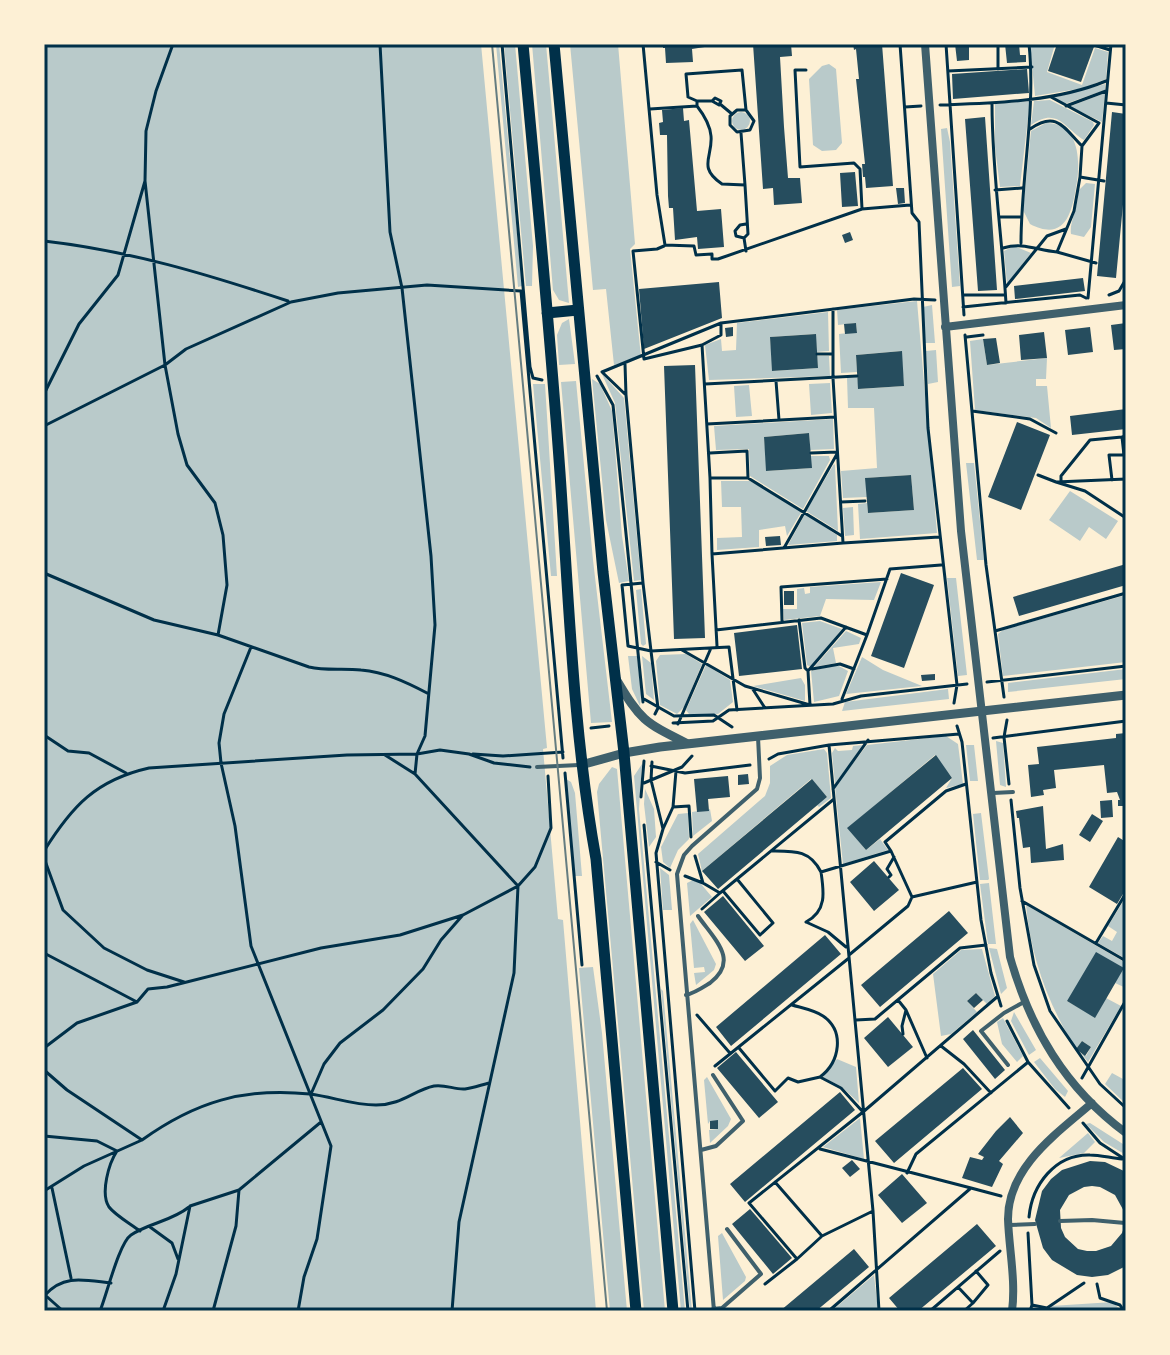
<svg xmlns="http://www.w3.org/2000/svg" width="1170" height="1355" font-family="'DM Sans',sans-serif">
	<rect width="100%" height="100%" fill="#fdf0d5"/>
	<path fill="#b9caca" d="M44,44H481L547,748L543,749L558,919L563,920L596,1311H44Z
		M496,44H499L522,286L518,287Z
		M504,44H515L533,246L532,286H526Z
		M532,44H546L569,303L559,300L553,290Z
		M570,44H618L635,244L630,249L641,357L614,365L606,289L593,290Z
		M1030,44H1055L1047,72L1082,85L1095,48L1108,52L1106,79L1084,88L1035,96Z
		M829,64L836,69L842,143L836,150L822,151L813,145L809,79L822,66Z
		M1105,84V90L1065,104L1053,98Z
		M1105,93L1102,122L1071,107V106Z
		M1050,100L1093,122L1094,125L1084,140C1065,129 1058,106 1031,125L1034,101Z
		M1030,101L1020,186L1000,187L995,147V104Z
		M732 121a9 9 0 1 1 18 0a9 9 0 1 1-18 0Z
		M1046,123C1080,123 1081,162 1076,187C1072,214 1064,242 1030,224L1023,210L1031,131Z
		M947,128L950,142L960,286L952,287L941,129Z
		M1086,183L1095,184L1091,227L1084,237L1071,234C1069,222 1079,207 1078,191Z
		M1014,246L1031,253L1007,284L1004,251Z
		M917,301L937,533L860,539L858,504L867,503L868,513L914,510L911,475L866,478L867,497L843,498L841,471L877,468L874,408H848L847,378L857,377L859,389L904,386L901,351L856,355L857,372L841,373L839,334L857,332L856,323L838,325L837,310Z
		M932,305L935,343H925L923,307Z
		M828,312L829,351L817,352L815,334L770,337L773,371L818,368L817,356H829L830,376L709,380L705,345L721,339L722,351L736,350L737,323Z
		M569,319L575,364L559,365L557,335L562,323Z
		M983,339L987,365L1047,358L1046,379H1036V386H1047L1051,428L1036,418L975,410L970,341Z
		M936,350L938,382L928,384L926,351Z
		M602,374L624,398L641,580L634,581L615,403Z
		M592,379L600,384L612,411L622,536L629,581L619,583L606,520Z
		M576,381L593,560L612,722L591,723L561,382Z
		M830,383L832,413L811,415L809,384Z
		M533,384H545L557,576H551Z
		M749,385L752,416L736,417L734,386Z
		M833,419L834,449L810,450L809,433L764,437L767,471L811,468V456H829L830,460L803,509L750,476L749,449L716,450L714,426Z
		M966,463H974L984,560H977Z
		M834,464L835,465L838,531L806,511Z
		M721,481H750L802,511L787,536L785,526L759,530V547L717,550V538L742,537L741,507H722Z
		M1070,491L1118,521L1106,539L1089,527L1080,541L1049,520Z
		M853,507L854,535L845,536L843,508Z
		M805,514L837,535V541L788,545Z
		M947,578H956L967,675L958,676Z
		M881,582L874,600L826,599L820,616L784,620L783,609H797V589L804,588L805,594L810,593V587Z
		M641,589L646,644L643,646L641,644L636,590Z
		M1126,595V662L1003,676L998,634L1003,630Z
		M820,621L842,629L811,667L807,665L802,623Z
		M846,631L861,638L859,644L833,648L836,663L814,667Z
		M686,654L702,664L684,707L677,714L660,705L656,661L660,655Z
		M628,656H637L641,694L640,706L632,689Z
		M642,656L651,663L654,700L646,694Z
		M862,657L883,670L922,686L846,694Z
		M706,665L730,680L733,702L718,714H689L686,710Z
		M837,665L848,671L839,696L814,702L811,671Z
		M1126,669V679L1008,692V683Z
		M801,678L805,685V701L753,686Z
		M948,689L949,699L842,711L845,702Z
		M946,736L958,744L963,784L946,788L952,778L935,755L848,828L866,850L880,839L888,850L843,864L835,787L867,745Z
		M996,741L1003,743L1006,787L1000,785Z
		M863,745L835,784L832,753L835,748L838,751L852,750L853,746Z
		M966,745H974L978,781H970Z
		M824,749L827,753L831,798L819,807L817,805L827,797L811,779L702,871L698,854L765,796L770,783V766L787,755Z
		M642,764L639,809L685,1311H681L634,776Z
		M612,767L617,769L665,1311H644L597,792L599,784Z
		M566,779L571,782L575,793L582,876H575Z
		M645,789L654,809L656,837L649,847L644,804Z
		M710,809L712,821L693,836L692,812Z
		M688,813L689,839L678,850L670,868L663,862L661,847L678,814Z
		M981,813L989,879L988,880H980L973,814Z
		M660,868L669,875L672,910H663Z
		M693,880L701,884L712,897L690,916L687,883Z
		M989,883L996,944H988L980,884Z
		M1126,897V959L1098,943L1103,936L1112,941L1117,932L1108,926Z
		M1026,905L1126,963V988L1115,983L1123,968L1067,1001L1095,1017L1106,998L1121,1006L1088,1062L1081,1053L1086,1056L1091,1047L1082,1041L1076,1049C1048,1004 1031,958 1026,905Z
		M693,920L716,964L714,970L696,985L694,973L705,972L704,967L694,968L690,924Z
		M989,948L997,949L1007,988L1001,994Z
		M982,949L995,996L987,1004L976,993L967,1001L977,1012L951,1034L941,1036L933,974L961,950Z
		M593,967L602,1033L627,1311H610L579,968Z
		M661,989L663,991L692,1311H690Z
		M1014,1012L1036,1050L1029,1055L1011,1021Z
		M1003,1018L1023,1056L1017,1062L1002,1044L997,1022Z
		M1040,1058L1068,1091L1065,1097L1055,1089L1034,1062Z
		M837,1059L856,1067L859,1103L842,1087L823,1077Z
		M1112,1073L1123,1079L1126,1075V1104L1105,1084Z
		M707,1077L731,1119L728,1126L710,1143L709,1130L718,1129V1121H710L708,1124L704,1080Z
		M860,1118L864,1159L823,1147Z
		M1090,1123L1126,1146V1155L1104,1142L1086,1124Z
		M1088,1133L1095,1142L1084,1153L1059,1158Z
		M722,1233L746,1277L745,1281L723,1300L718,1236Z
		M874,1275L878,1311H839L834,1309Z
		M1113,1302L1121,1311H1052L1051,1306Z"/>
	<path fill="#264d5e" d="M663,44H711V46L692,49L693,62L666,63L665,48H663Z
		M753,44H791L792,56L780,57L784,127L788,178H800L802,203L774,205L773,188L763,189Z
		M853,44H882L893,186L866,188L865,177H863L862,164H865L856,79H859L856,49L854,50Z
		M955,44H969V60L957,61Z
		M1005,44H1019L1020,55H1026V62L1007,63Z
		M1057,44H1095L1081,82L1048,71Z
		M1027,69L1029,93L953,99L952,74Z
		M683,108L684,121L689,120L697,211L721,209L724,247L698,249L697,237L675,240L673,208H669L668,196L667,135H660L659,123L663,122L662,110Z
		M1112,112L1126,114V173L1116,278L1097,276Z
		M985,117L997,290L978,291L965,119Z
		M855,172L858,206L842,207L840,173Z
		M896,188H904L905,203L898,204Z
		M850,232L853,240L845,243L842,235Z
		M1083,278L1085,291L1015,299L1014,286Z
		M719,282L722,318L644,349L639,289Z
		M856,323L857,333L845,334L844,324Z
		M1126,323V349L1114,350L1111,325Z
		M733,327V336L726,337L725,328Z
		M1090,327L1093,352L1068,355L1065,330Z
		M1044,332L1047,358L1021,360L1019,335Z
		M816,334L818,368L772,371L770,337Z
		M996,338L1000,363L987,365L983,339Z
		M902,351L904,386L858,389L856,355Z
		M695,365L705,638L674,639L664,366Z
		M1126,409V429L1072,435L1070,416Z
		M1017,422L1050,435L1021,510L988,497Z
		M809,433L812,468L766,471L764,437Z
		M911,475L914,510L868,513L865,478Z
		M780,536L781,545L766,546L765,537Z
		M1126,564V585L1019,616L1013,597Z
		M901,573L934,585L904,668L871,656Z
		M784,591H794V605H784Z
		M797,625L802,669L739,676L734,633Z
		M935,674V680L922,681L921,675Z
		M1126,733V806H1118V800H1120L1117,792L1107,793L1104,765L1054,770L1056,788L1043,790L1044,795L1031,797L1028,765L1039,764L1037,747L1116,738V734Z
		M936,755L952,778L866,850L847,828Z
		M748,774L749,784L738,785V775Z
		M728,776L730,797L708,799L709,811L697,812L694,779Z
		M812,779L827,797L718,889L702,871Z
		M1112,800L1113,817L1101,818L1100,801Z
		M1043,806L1046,849L1063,844L1064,860L1031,863L1030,847L1023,848L1019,818H1017L1016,811Z
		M1092,814L1103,821L1090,842L1079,835Z
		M1118,837L1126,842V889L1117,904L1089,887Z
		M874,861L899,890L874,911L850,882Z
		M723,896L764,946L745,961L704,912Z
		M949,911L968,933L880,1007L861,985Z
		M825,935L841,954L731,1046L716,1027Z
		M1096,952L1124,968L1095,1018L1067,1001Z
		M976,993L983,1000L974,1008L967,1001Z
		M888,1017L913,1047L888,1067L864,1038Z
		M973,1030L1005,1070L995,1079L963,1039Z
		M1082,1041L1091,1047L1085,1056L1076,1049Z
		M736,1052L778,1102L759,1118L717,1068Z
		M963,1068L982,1089L894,1163L875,1141Z
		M840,1092L855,1110L745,1202L730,1184Z
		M1010,1117L1023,1133L999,1161L1003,1164L992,1187L962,1178L970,1157L982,1160L984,1157L978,1154L996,1131Z
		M718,1120V1129H710V1121Z
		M852,1160L860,1169L850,1177L842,1168Z
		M1090,1161L1105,1162L1126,1172V1215L1115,1195L1100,1187L1092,1186L1084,1187L1069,1195L1060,1210L1061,1228L1065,1237L1078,1249L1087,1251H1096L1111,1246L1122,1233L1126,1222V1266L1108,1275L1092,1277L1077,1275L1052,1260L1043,1248L1035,1220L1042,1191L1051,1179L1062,1170Z
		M902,1174L927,1203L902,1223L878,1195Z
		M750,1209L792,1258L773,1274L732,1224Z
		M977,1224L996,1246L918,1311H900L889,1298Z
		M854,1249L869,1267L816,1311H780Z"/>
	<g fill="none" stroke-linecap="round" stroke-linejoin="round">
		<path stroke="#003049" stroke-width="3" d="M380,44L390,232L402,288L431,556L435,625L425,736L417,754L415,774L518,886L514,973L459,1222L452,1311
			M502,44L530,367L533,378L542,380
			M643,44L657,195L665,245L694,246L696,255L712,254V259H718L862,209L910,205
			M900,44L912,213L919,222L928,428L957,685L954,703
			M946,44L964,315
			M998,44V69
			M1094,45L1110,50
			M806,70H795L800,167L854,163L860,169L862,209
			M948,71L1032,67
			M1051,97L1099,123L1082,146L1080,177L1104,181
			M697,101L688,97L686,74L742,70L746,110L754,121L750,130L737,132L730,125V116L737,110H746
			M712,101L715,98L721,101L719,105L712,101H697V106C704,115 710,124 711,136C713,157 697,167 722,184L745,185L741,133
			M1106,103L1126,105
			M720,104L732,114
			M992,104C992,171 1002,236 1006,303
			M940,105C995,103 1055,102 1106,81
			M1066,106L1106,91
			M905,107L921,106
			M650,109L697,106
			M1030,129C1057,110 1064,128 1082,146
			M1080,177L1074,211L1057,252L1096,263
			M145,181L165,365L178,434L187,465L215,503L223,535L227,585L218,635
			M745,185L748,234L744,238L746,251
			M995,190L1022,188
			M1000,217H1020
			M744,238L736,236L735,231L740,225L746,224
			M44,241C131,251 206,274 288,301
			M1021,243C1021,177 1036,111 1029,44
			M664,246L657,249L633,251L644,359L702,345
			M1003,248C1024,242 1036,250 1057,252
			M1005,288L1047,236L1066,229
			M521,291L563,758
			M964,295H1004
			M1109,295L1119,291L1126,279
			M1088,298L1111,44
			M963,307L1080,295L1086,298
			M833,309V378L843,543L939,537
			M721,323V335L702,345L710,478H748L842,536
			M965,335L986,565L1004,697
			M967,337L983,335
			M817,354H833
			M625,364L626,395
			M602,372L721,323L914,299L935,300
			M603,373L626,395L643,583
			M597,376L613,405L643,702
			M776,381L779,420
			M705,384L857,376
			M44,394L79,324L118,275L145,181L146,131L156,91L173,44
			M972,411L1030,419L1056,433
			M707,424L835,417
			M44,426L165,365L186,349L291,302L338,293L427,285L521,291
			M710,453L747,451L748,478
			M811,453L837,452
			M1038,475L1056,482
			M710,478L712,554
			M1126,479L1056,482L1085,491L1126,518
			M1112,480L1109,455H1124L1122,437L1126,436
			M1061,482V476L1090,440L1122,437
			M841,502L865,501
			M784,548L837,454
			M44,573L154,620L218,635L309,667C326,671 343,668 361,670C385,672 406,682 427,693
			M782,621L781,587L887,579
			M716,630L821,618L867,635L842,699
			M995,631L1126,593
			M867,635L890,569L941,565
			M717,646L712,554L843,543
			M251,647L224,714L219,743L221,763L235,826L251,946L331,1146L317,1239L304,1277L298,1311
			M682,650L745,686L810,705L808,671L805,668L799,620
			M812,669L840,664L854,669
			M808,671L846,627
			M987,682L1126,666
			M752,688L765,708
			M644,699L674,716L714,715L732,727
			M655,714L658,708L651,651L628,646L622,585L643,583L651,651L729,647L737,710
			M1007,720L1004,737L1009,784
			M673,723L713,721L729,710L833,704L861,696L967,684
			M678,724L711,648
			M957,726L962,742L981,920L991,973L1001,1006
			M591,728L609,726
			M44,735L68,751L89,753L126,773
			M993,738L1126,721
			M829,745L873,1211L879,1311
			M473,754L503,756L563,752
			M385,755L415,774
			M769,759L778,754L829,745L959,734
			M652,762L651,780L663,829
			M651,766L685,773L750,765
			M565,773L582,965
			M644,783L682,767L692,756
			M833,789L868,740
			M641,797L644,761
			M1011,800L1020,888L1034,965L1050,1011L1100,1084L1126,1108
			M673,807L676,771
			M644,825L688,1311
			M691,837L689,806L673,807L663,829L656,853L695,1311
			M44,851C72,806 96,780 149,768L347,755L417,754L440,750L469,754L494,763L530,767
			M772,851C795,851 810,850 821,872L891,851L912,897L977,882
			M891,851L885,842L946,791L966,784
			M695,856L703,883L720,893L834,799
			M44,858L63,910L104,948L147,970L184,982
			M656,862L670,870
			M685,876L703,883
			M889,877L891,875L887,869L894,857
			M723,891L760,935L773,923L737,879
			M1022,901L1126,961
			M702,909L720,893
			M806,922C827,911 824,892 821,872
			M806,922L828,932L846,947
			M1096,943L1126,893
			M44,953L137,1002L148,989L167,987L321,948L400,935L463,915L518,886L535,867L551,828L548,776
			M849,955L908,906L912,897
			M898,1000L906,1010L902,1026L903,1034
			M792,1005C802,1008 814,1010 823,1016C845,1031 840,1062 820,1077
			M906,1010L927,1058
			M697,1015L729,1052
			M856,1020L875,1019L960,948L986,945
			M1007,1021L1028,1062L1069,1108
			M941,1046L964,1064L991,1093
			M44,1048L77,1023L137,1002
			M739,1048L775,1091L788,1078L798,1082L820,1077L841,1088L863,1112
			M715,1066L849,958
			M44,1070L67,1090L142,1140C195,1102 244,1087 310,1094C333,1097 353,1105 376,1105C402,1105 414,1090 434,1086C445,1084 455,1090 465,1089C472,1088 481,1085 489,1083
			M1082,1078L1126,1000
			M311,1094L324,1064L340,1043L383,1010L423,969L441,940L462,916
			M1083,1123L1100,1143L1126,1160
			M44,1136L97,1141L117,1151C109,1163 100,1193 109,1207C116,1216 131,1224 140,1231
			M820,1149L971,1188
			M907,1173L916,1154L1027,1063
			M775,1182L822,1236L873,1211
			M52,1188L71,1278
			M44,1191L84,1166L142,1140
			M1029,1217C1032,1185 1055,1154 1090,1155C1100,1155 1111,1158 1122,1159
			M150,1227L172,1243L178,1259
			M1028,1233L1032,1305
			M797,1259L821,1237
			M765,1284L797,1259L749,1203L863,1112L997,997
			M1097,1284L1100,1298L1120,1305L1124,1311
			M958,1287L973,1303L964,1311
			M45,1295C64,1274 84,1280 111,1283
			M45,1295L63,1311
			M973,1303L988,1285L976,1271
			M831,1309L971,1188L1001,1196
			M100,1311C107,1294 119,1243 131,1235C149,1223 172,1221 189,1207
			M163,1311L176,1274L190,1206L239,1190L321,1122
			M213,1311L236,1226L239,1190
			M828,1311L831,1309L835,1311
			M930,1311L1000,1251
			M1030,1311L1032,1305L1047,1308L1084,1283"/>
		<path stroke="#3f606c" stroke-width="4" d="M537,767L579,765
			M993,793L1013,792
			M686,995C695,993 702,988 710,983C740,960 714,939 698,916
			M1008,1065L981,1031L1004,1013L1024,1002
			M701,1150L716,1146L743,1121L713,1075
			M1060,1221L1092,1220L1125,1223
			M1009,1225L1035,1224
			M713,1309L722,1308L761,1274L727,1229
			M714,1311L677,874L684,855L692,846L757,789L760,778L758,737"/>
		<path stroke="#3f606c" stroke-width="8" d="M925,44L961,531L1010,957C1030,1028 1065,1088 1126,1133
			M945,327L1126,305
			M1012,1311C1016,1281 1009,1249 1008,1219C1008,1167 1056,1134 1092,1103"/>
		<path stroke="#3f606c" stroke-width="9" d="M616,679C641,721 644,722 688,744
			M581,765L624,753L660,747L1126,695"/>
		<path stroke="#003049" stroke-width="11" d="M523,44C536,187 550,330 560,473C569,602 573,732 596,859L636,1311
			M554,44L603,572L624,753L673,1311
			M547,313L578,310"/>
		<path stroke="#657d81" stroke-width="2" d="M492,44L607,1311"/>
	</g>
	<rect width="1170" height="1355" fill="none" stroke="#fdf0d5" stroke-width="92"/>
	<rect x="46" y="46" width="1078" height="1263" fill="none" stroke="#003049" stroke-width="3"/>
</svg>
